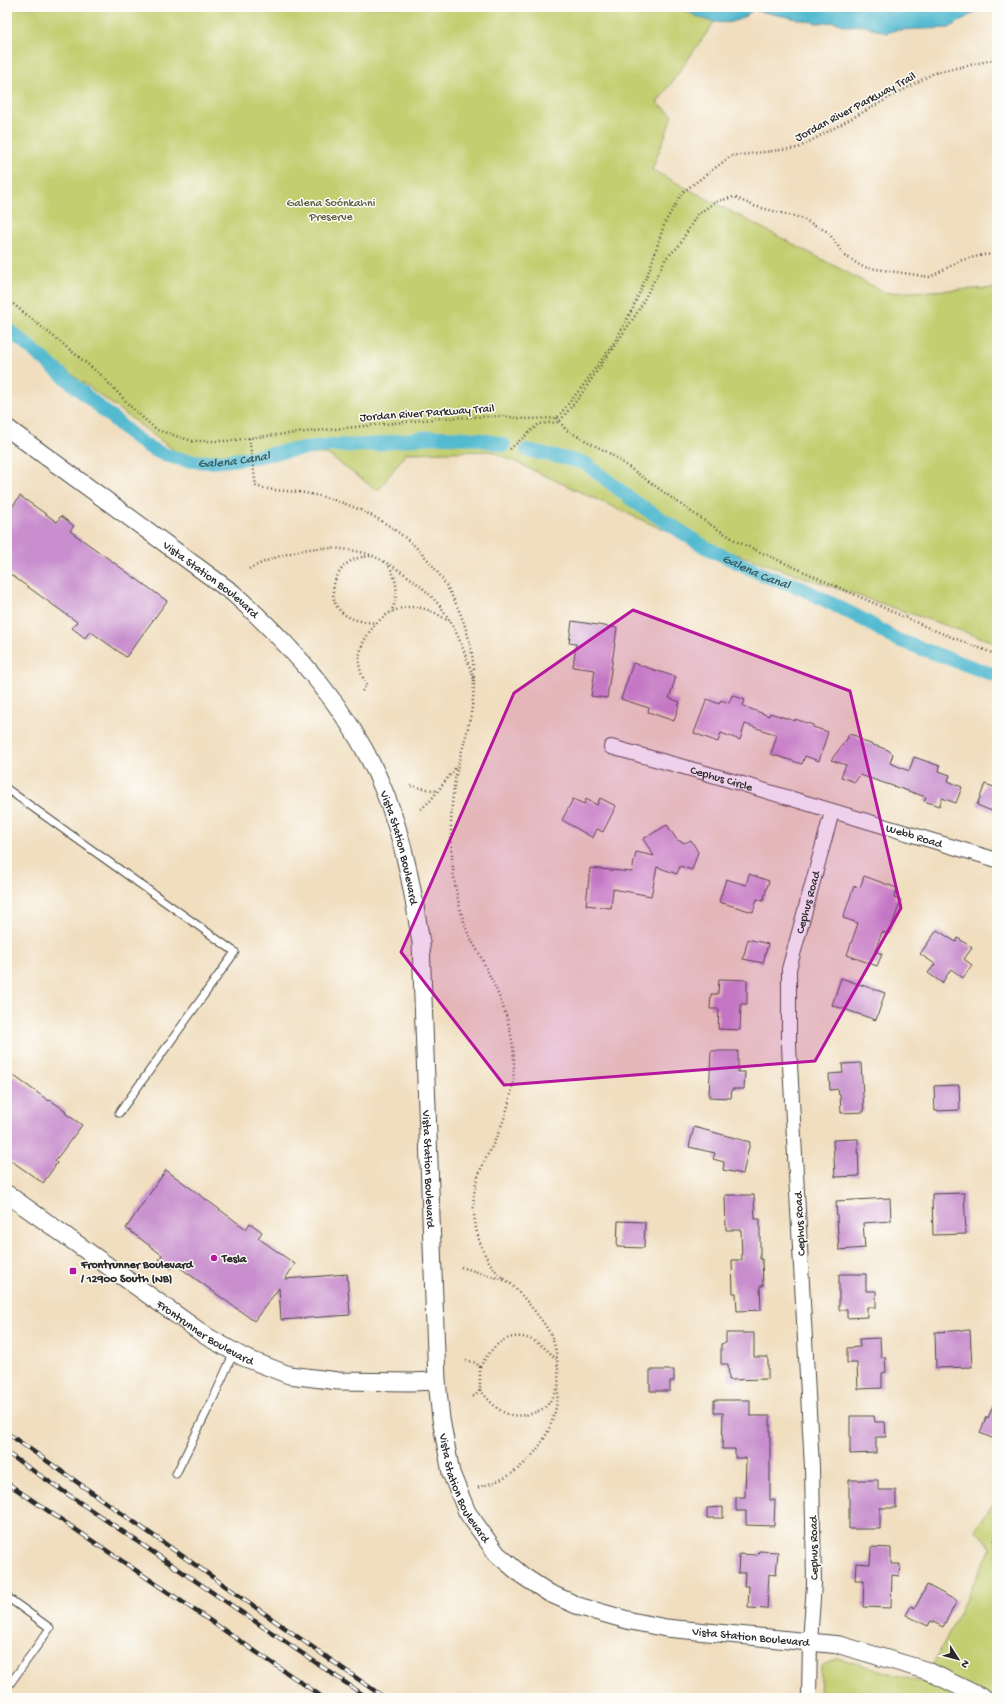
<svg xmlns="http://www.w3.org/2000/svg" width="1004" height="1705" font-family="'Gochi Hand',sans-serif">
	<rect width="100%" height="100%" fill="#fdfcf7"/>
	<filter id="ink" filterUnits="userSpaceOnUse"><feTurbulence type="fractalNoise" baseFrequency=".025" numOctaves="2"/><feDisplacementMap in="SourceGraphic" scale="8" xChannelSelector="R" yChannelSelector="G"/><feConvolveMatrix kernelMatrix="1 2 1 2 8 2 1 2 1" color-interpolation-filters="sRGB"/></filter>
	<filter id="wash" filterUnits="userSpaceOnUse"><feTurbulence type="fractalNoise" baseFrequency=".012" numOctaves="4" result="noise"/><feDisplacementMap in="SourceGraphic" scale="16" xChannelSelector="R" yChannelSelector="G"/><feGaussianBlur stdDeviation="0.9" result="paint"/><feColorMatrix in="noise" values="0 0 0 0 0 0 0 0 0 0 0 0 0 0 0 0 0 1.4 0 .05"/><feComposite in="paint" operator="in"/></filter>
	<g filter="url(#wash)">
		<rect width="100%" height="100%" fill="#f0debf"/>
		<path fill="#c2ce70" stroke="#767c4e" d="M7,7H685L718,17L657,103L673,115L652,170L886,293L997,288V643L657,527L491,451L406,453L378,491L327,454L183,457L7,326Z
			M997,1499V1698H820L821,1666L838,1658L924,1683L991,1548L975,1529Z"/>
		<path fill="#53bad0" stroke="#3f727e" d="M681,7H983L949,28L896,30L886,33L862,25L847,26L835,22L817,23L753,10C749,13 745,17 740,19C721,28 697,19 681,7Z"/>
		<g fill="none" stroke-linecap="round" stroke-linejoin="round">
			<g stroke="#53bad0" stroke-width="14">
				<path id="s1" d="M7,328L138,440C186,476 239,458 293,450C307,448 321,446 335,445C345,445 356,446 366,445C384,444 402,440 420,438C447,436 478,437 504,445"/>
				<path id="s2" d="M527,450L585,463L635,502L705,547L766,576L799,587L864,620L895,639L997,676"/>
			</g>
		</g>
		<g id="blocks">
			<path fill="#c88ecd" d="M20,496L57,522L61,516L74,526L70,531L167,601L126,657L90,631L85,638L72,628L77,622L7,572V514Z
				M572,621L617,628L607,698L591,696L595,670L573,667L576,644L569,643Z
				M633,663L676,677L669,698L680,702L674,721L648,712L649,708L621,699Z
				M732,695L745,700L743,706L769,716L770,713L795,721V719L813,725V727L828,732L819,761L805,756L802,764L771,754L777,735L745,724L740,740L721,733L718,742L694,733L707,699L719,704L721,700L729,703Z
				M849,734L856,736L865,742L888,750L893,754L890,763L909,771L914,757L940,766L939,771L950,775L948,781L962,787L956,803L942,798L939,806L924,801L926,797L860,775L855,782L841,777L846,765L831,760L847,739Z
				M985,784L997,788V813L977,805Z
				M600,798L616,806L603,832L597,829L593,838L562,820L573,799L584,804L586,799L597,805Z
				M667,825L677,840L685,843L691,840L698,852L692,870L680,866L677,874L657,867L651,896L613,889L611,908L586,905L590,868L632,872L636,852L654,856L643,839Z
				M749,874L769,881L763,901L757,899L753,912L719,902L726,879L746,885Z
				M864,876L897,888L894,898L901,900L889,934L882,932L875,951L882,954L877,966L847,955L858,923L843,918L854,886L860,888Z
				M937,930L956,942L958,938L972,948L964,959L972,965L963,978L951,969L942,983L928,973L935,964L920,954Z
				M748,939L768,944L763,963L743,959Z
				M841,978L885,993L876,1020L832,1005Z
				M719,979L747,980V1004H741L740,1030L718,1029L719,1009H710L711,994H718Z
				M711,1051H738V1072H745L744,1089H732L731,1098L709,1097Z
				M861,1063L864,1112L841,1113L840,1095H839L838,1089L830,1090L829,1074L843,1073L842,1064Z
				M7,1071L49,1101L50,1100L66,1111L65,1113L82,1125L55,1161L57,1163L43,1183L7,1158Z
				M959,1085L960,1110L935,1111L934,1086Z
				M694,1127L750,1142L743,1174L723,1170L724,1162L713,1159L715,1153L689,1147Z
				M858,1139L859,1176L835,1177L833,1140Z
				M166,1170L246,1229L250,1223L262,1232L258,1238L295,1264L285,1279L347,1274L350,1315L281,1320L279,1288L254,1321L175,1264L171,1269L159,1260L162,1255L126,1228Z
				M964,1193L966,1234L933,1235L932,1194Z
				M725,1195H754L755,1219H760V1259H762L763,1286H760L761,1310L737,1311L736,1293H733L732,1260H742L741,1230H726Z
				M890,1198L891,1221L863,1223L865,1248L839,1250L836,1201Z
				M618,1221L645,1222L644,1248L617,1247Z
				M839,1274H866V1291H876V1307H867V1317L847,1318V1310H839Z
				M970,1330L972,1367L936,1368L935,1332Z
				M726,1333H754V1357H768V1379L729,1380L728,1364H721V1344L726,1343Z
				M880,1338L881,1357H885L886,1372L882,1373V1388L858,1389L857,1363H847V1348L860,1347L859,1339Z
				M650,1370H674V1381H670V1391H650Z
				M996,1398H997V1440L980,1433L986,1417L988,1418Z
				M714,1400H750V1416H770V1500H775L774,1526L746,1525V1511H736V1497H745L746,1458H735V1449H722L723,1413H714Z
				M850,1416H874L875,1422H885L886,1437H876V1453L850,1454Z
				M849,1480H878V1490H896V1508H880V1529H849Z
				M723,1507V1518H707V1508Z
				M871,1547L891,1548V1564H900L899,1576L892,1575L891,1608L863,1607L864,1580H855L856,1563L870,1564Z
				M759,1551L778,1552L776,1575L769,1574L767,1609L748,1608L749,1586H744L745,1573H738L739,1554L758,1555Z
				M927,1585L957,1601L943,1627L931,1621L928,1626L906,1615L911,1606L915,1608Z"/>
		</g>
	</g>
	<g filter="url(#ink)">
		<use href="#blocks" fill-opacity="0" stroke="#494641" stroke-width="1"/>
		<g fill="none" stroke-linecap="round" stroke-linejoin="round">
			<g stroke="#494641" stroke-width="9">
				<path id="service" d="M7,789L235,952L119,1113
					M176,1474L214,1397L234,1352
					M7,1597L50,1628L7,1688"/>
			</g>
			<g stroke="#494641" stroke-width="16">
				<g id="minor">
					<path id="s3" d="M611,747L709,774L997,860"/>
					<path id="s4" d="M809,1698L810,1642L814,1584L812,1467L789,1046V969L832,812"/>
				</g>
			</g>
			<g stroke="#494641" stroke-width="19">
				<g id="tertiary">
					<path id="s5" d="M7,428L233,593C294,648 353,713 384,791C404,839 413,891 421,943L437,1381L441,1419L451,1473L467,1512L497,1554L523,1576L549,1593L581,1607L631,1621L666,1628L840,1645L928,1671L983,1698"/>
					<path id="s6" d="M7,1194L206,1336L243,1357L289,1375L338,1381L410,1382L437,1381"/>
				</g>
			</g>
			<path stroke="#494641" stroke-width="2.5" stroke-dasharray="1 3" stroke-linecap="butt" d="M7,299L101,375L135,411L157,430L192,441H227L257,437L443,418L502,416L526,419L557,418L585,383L615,341L633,308L650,268L665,222L683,192L731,156L798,148L934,73L997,59
				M557,418L566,430L609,453L697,516L738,542L931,629L997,655
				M249,438L256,486C273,492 292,490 310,494C371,506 425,541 453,598C474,639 479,678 469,723C466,739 460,754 457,770C451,798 450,827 452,855C453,879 458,905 466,928C469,937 475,946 480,955C497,991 514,1023 514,1065C514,1085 509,1106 502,1124C487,1163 468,1177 475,1222C477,1238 485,1260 497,1272C501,1277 506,1280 511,1284C523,1296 545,1322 552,1337C558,1354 559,1374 558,1392C556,1425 539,1455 511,1474C501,1481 488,1484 477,1488
				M510,449L539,424L559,422L580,396L637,313L666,258L678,247L697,215L715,202L734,197L754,206L801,218L828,232L845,256L863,267L930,277L962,260L983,255L997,254
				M370,556C365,557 359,557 355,559C334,567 324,600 344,614C353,621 366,622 376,623
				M389,566C398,581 399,596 391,612
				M249,569C268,559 300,548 322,548C338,548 358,550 373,556C403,570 435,593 451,623C461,640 467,660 474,679
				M362,691L367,686C363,678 359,670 359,660C361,634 385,607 411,607C425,607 437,613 448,621
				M411,786L437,791
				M421,809L430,801L457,766
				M461,1267L504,1280
				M466,1360L476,1363L480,1367V1390L475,1396L468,1397
				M480,1367C501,1329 527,1327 556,1359
				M480,1390C488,1399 496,1410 508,1414C519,1418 536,1414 545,1407C550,1403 554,1395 557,1389
				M997,1532L994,1543L997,1569"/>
			<use href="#service" stroke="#fff" stroke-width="7"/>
			<use href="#minor" stroke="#fff" stroke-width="14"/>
			<use href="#tertiary" stroke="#fff" stroke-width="17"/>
			<g stroke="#2b2b2b" stroke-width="4.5">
				<path id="rail" d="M7,1433L385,1698
					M7,1453L368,1698
					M7,1483L324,1698"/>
			</g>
			<use href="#rail" stroke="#fdfcf7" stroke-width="3" stroke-dasharray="9" stroke-linecap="butt"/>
		</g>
	</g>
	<path fill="#b5179e" fill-opacity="0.2" stroke="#b5179e" stroke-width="3" stroke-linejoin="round" d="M633,610L850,691L901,908L815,1061L504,1085L401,952L514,693Z"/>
	<g fill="#b5179e" stroke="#fdfcf7" stroke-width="1.5">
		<circle cx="214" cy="1258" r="4"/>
		<rect x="69" y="1267" width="8" height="8" rx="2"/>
	</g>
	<g text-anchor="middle" stroke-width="3" stroke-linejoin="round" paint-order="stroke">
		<g font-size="12" fill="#2b2b2b" stroke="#fdfcf7">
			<text transform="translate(855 106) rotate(-28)" y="4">Jordan River Parkway Trail</text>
			<text transform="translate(427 412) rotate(-4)" y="4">Jordan River Parkway Trail</text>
			<text dy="4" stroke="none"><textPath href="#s5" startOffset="254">Vista Station Boulevard</textPath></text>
			<text dy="4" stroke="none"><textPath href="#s3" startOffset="115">Cephus Circle</textPath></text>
			<text dy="4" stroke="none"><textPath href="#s3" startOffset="316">Webb Road</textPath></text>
			<text dy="4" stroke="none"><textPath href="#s5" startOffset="590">Vista Station Boulevard</textPath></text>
			<text dy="4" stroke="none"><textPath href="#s4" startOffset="799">Cephus Road</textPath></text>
			<text dy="4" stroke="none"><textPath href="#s5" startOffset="914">Vista Station Boulevard</textPath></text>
			<text transform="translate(799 1224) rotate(-93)" y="4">Cephus Road</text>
			<text dy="4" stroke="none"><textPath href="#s6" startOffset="242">Frontrunner Boulevard</textPath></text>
			<text dy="4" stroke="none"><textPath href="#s5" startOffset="1238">Vista Station Boulevard</textPath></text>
			<text transform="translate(813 1548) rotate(-91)" y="4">Cephus Road</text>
			<text dy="4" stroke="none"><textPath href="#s5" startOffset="1586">Vista Station Boulevard</textPath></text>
		</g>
		<g font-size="12" fill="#585c40" stroke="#fdfcf7">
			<text x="331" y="206">Galena Soónkahni<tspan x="331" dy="14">Preserve</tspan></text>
		</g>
		<g font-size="12" font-weight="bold" fill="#2b2b2b" stroke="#fdfcf7" text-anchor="start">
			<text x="222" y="1262">Tesla</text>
			<text x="81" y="1268">Frontrunner Boulevard<tspan x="81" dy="14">/ 12900 South (NB)</tspan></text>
		</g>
		<g font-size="13" font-style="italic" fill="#395d65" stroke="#fdfcf7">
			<text dy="5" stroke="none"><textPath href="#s1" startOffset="273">Galena Canal</textPath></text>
			<text dy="5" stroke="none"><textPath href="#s2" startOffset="263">Galena Canal</textPath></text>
		</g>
	</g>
	<rect width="1004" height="1705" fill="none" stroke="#fdfcf7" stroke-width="24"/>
	<g transform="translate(958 1659) rotate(126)" stroke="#fdfcf7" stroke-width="3" paint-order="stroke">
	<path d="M0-3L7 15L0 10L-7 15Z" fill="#2b2b2b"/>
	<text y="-6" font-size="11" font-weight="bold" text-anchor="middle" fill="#2b2b2b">N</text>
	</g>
</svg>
